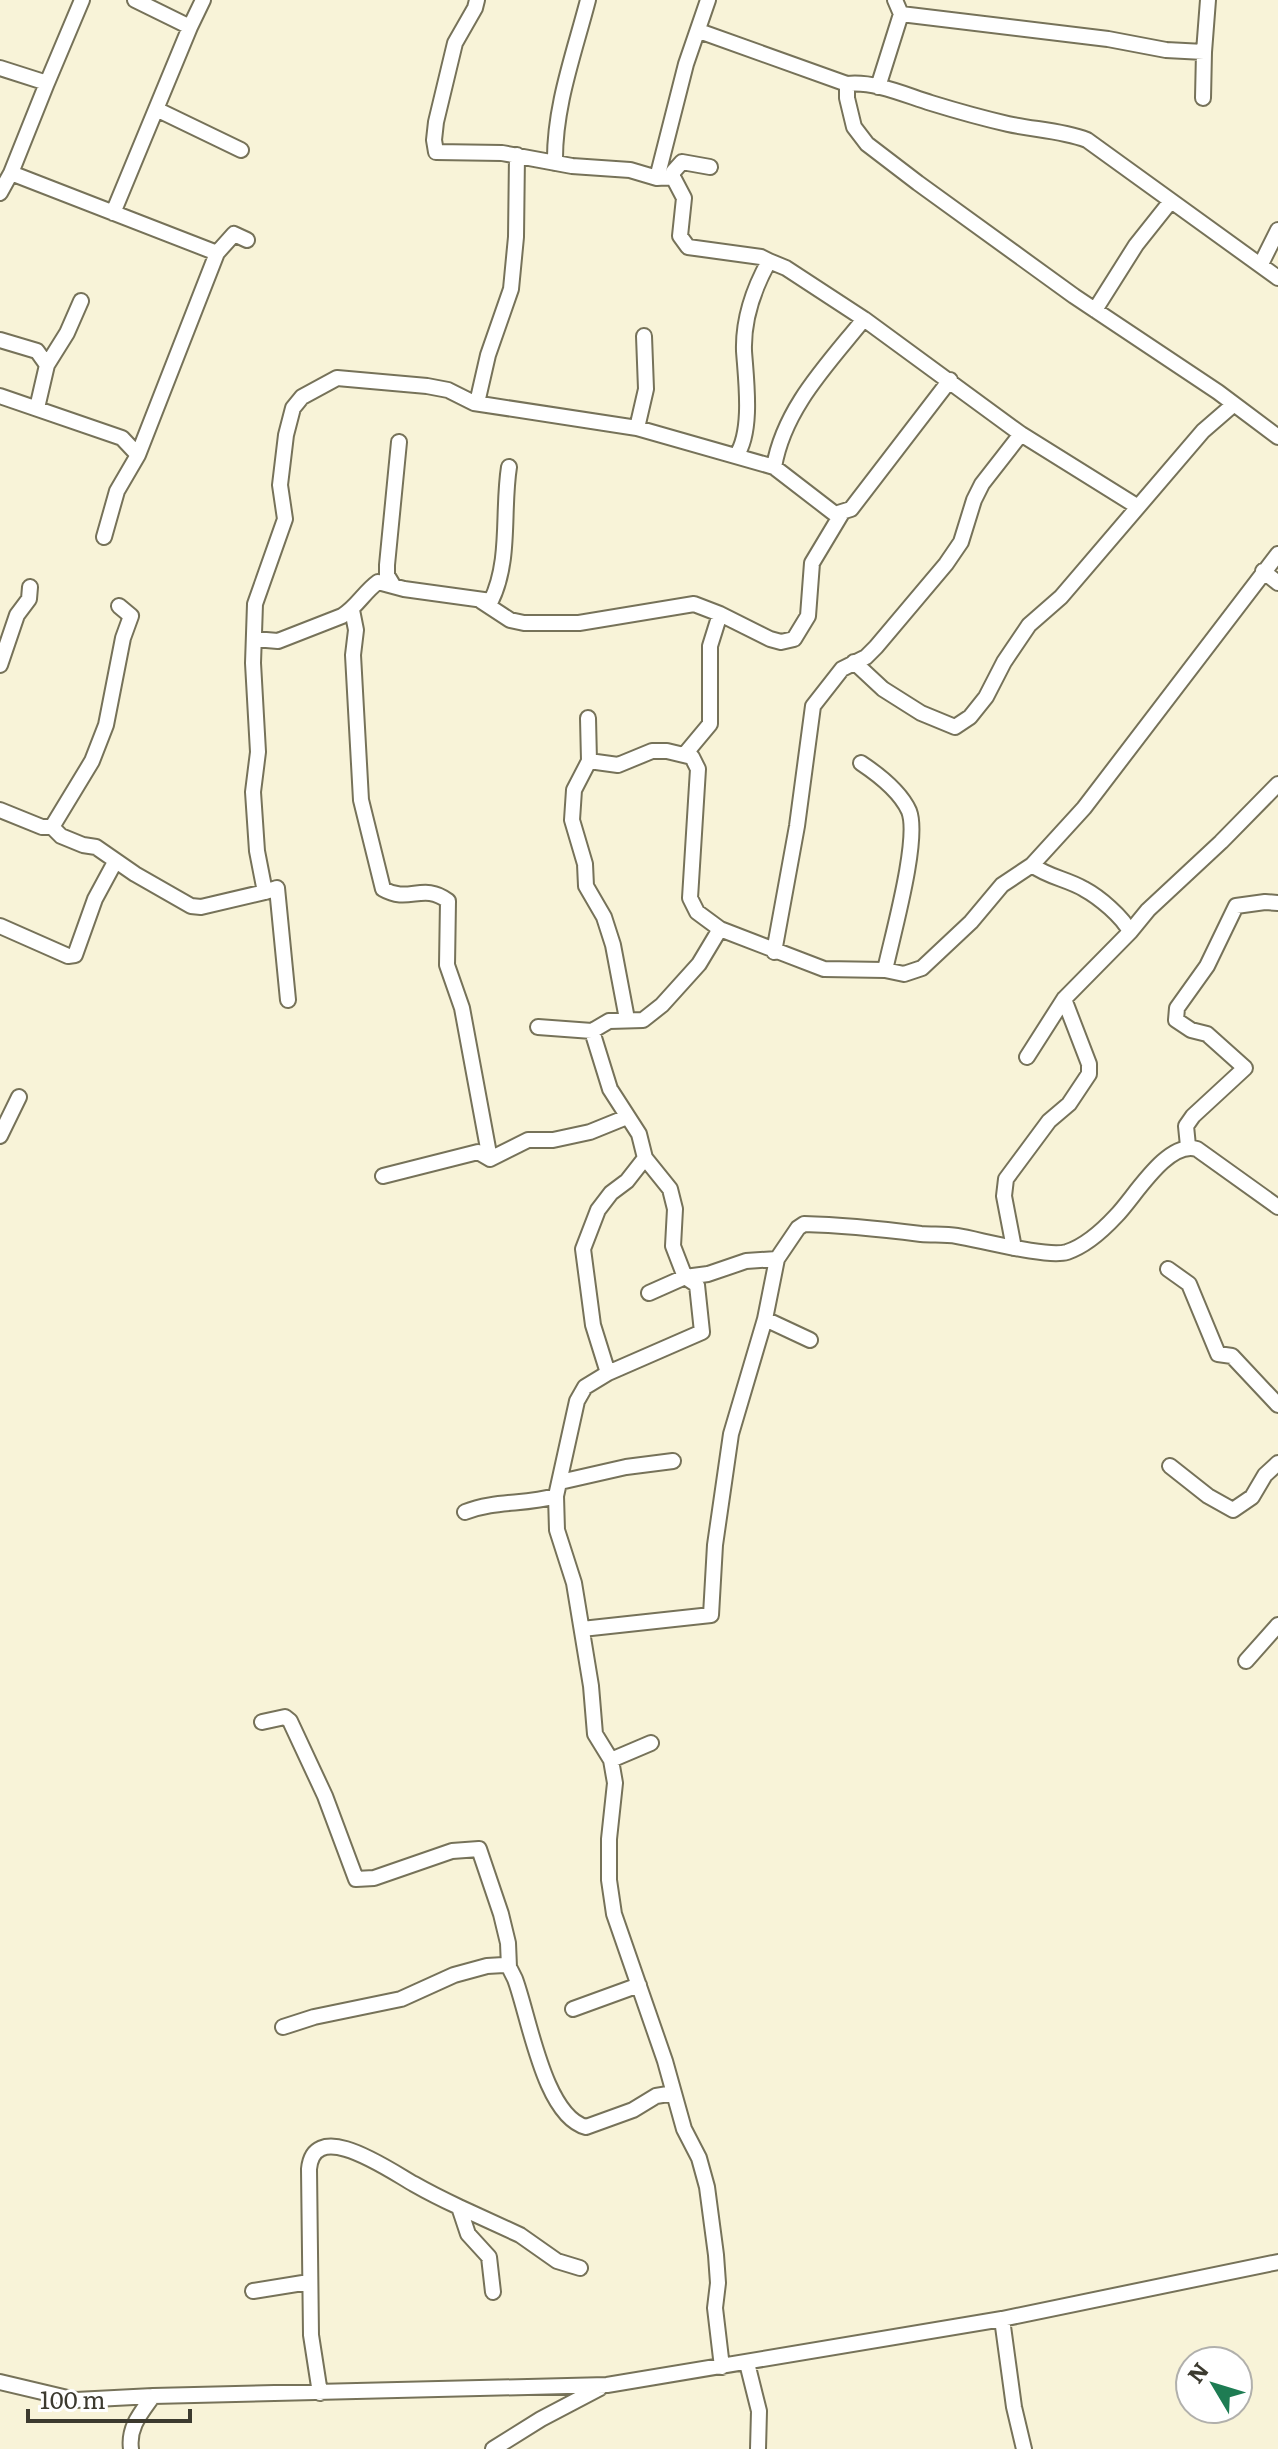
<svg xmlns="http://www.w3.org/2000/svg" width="1278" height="2449" font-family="Literata,serif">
	<rect width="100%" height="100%" fill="#f8f3d8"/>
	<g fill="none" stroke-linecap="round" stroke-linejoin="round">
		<g stroke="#767259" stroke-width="18">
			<path id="street" d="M135,0L190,27L203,0
				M477,0L475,8L455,43L436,122L434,140L436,152L502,153L572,166L630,170L657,178L673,177L684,198L680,236L688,247L761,257L769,261
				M901,14L1108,39L1166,50L1204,52L1203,98
				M699,31L847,84C875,81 905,95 931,103C957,111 982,118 1008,124C1035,130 1061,130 1087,140L1278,278
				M1204,52L1208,0
				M0,68L47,83L11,173L217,253L138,455
				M47,83L82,0
				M847,84V98L854,127L867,144L918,183L1074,296L1218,392L1278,437
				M878,87L901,14L895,0
				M156,109L241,150
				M555,163C554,107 574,54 588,0
				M673,177V172L682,162L710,167
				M657,178L686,64L708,0
				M0,193L11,173
				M113,213L190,27
				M217,253L234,234L247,240
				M1261,264L1278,230
				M1095,310L1136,245L1171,201
				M0,340L37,351L47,365
				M0,396L122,438L138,455L117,491L104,537
				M477,403L488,355L511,289L516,237L517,155
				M37,408L47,365L67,333L81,301
				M637,428L646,389L644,336
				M736,456C753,432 746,380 744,351C743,320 754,288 769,261L786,268L864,319L1021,434L1138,507
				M774,467C784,408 828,364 864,319
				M1263,571L1278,583
				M393,585L387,575V565L399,442
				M481,601L510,620L524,623H579L694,604L720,614L770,639L781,642L794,639L808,616L812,563L842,513
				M352,610L356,630L353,655L361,800L383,889C409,904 423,882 448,901L447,965L462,1008L490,1159
				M254,639L278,641L342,616C357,607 364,592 378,582L404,589L491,601C511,560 502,511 509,467
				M854,662L883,689L921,713L955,727L970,717L986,697L1004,662L1029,625L1061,597L1203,431L1233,405
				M0,665L17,615L29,599L30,587
				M588,718L589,761L618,765L652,751H667L692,757L698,769L690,898L697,912L720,929L824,969L885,970L904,974L922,968L971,922L1002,885L1032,865L1084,808L1278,554
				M685,754L710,724V646L720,614
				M589,761L574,790L572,820L585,864L586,886L604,917L613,945L627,1019
				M861,763C879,775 900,791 909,811C920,839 892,937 885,970
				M0,810L42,827H52L92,761L106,725L123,638L131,616L119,606
				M52,827L61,836L83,845L96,847L135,874L191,906L201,907L265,892L257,851L253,792L258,752L253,663L255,604L285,519L280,485L286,435L293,408L302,397L337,378L427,386L448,390L474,403L637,428L774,467L835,514L851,509L950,380
				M1032,865C1048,877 1067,879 1084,889C1099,897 1123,917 1130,932
				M265,892L277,888L288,1000
				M0,926L68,956L75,955L95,899L115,862
				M774,952L797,826L813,706L842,669L866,657L876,647L946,564L961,542L974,500L982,484L1021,434
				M538,1027L592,1031
				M1027,1057L1064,999L1130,932L1148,910L1221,842L1278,784
				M0,1136L19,1097
				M1188,1146L1186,1126L1193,1116L1245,1068L1207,1034L1191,1030L1176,1020L1177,1008L1207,966L1236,906L1265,902L1278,903
				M383,1176L478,1152L490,1159L528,1140H553L590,1132L627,1117
				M1014,1248L1004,1196L1006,1179L1049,1121L1069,1104L1089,1074V1064L1064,999
				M777,1259L798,1228L804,1224C844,1225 881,1229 921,1234C933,1235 945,1234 957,1236C981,1240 1047,1258 1067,1252C1085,1246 1103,1230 1116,1216C1134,1198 1167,1140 1197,1149L1278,1207
				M1168,1269L1189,1284L1218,1354L1232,1356L1278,1405
				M649,1293L685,1277L673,1246L675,1209L670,1189L645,1158L639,1134L610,1089L592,1031L609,1021L643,1020L662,1005L699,964L720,929
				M765,1319L810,1340
				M608,1373L593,1325L583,1249L598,1210L611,1193L627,1181L645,1158
				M1170,1466L1208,1496L1233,1510L1252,1497L1265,1475L1278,1463
				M560,1482L626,1467L673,1461
				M465,1512C495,1500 525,1505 556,1496
				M582,1629L711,1615L715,1545L731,1434L765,1319L777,1259L746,1261L708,1274L685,1277L697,1285L702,1332L608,1373L585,1387L577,1401L556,1496L557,1530L574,1583L591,1686L595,1734L611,1760L615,1783L609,1839V1880L614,1914L665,2061L684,2129L699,2158L707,2187L716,2255L718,2283L715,2308L722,2367
				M1246,1661L1278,1625
				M262,1722L285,1717L290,1721L325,1796L356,1879L374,1878L452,1851L479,1849L501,1914L508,1943L509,1967
				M611,1760L651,1743
				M573,2009L639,1985
				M283,2027L314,2017L401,1999L454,1975L487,1966L504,1965L509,1967L515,1979C529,2016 544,2116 586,2127L633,2110L656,2096L674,2093
				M459,2207L520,2235L557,2261L580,2268
				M253,2291L309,2282
				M1002,2319L1014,2407L1024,2449
				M747,2363L759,2411L758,2449
				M0,2382L76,2400L153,2396L607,2385L1002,2319L1278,2262
				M320,2393L311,2335L309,2169C314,2116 392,2172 414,2184C428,2192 444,2200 459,2207L468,2234L489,2257L493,2292
				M131,2449C128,2427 141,2413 153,2396
				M493,2449L541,2419L600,2388"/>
		</g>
		<use href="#street" stroke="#fff" stroke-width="14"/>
	</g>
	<g transform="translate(1214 2385) rotate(308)"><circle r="38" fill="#ffffff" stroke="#b1b0ac" stroke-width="2"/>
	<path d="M0-6L14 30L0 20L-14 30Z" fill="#1e7c53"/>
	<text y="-12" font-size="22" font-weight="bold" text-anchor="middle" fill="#3c3a2f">N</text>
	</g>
	<path d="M28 2409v12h162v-12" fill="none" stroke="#3c3a2f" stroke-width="4"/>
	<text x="40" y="2409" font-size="24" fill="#3c3a2f" stroke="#ffffff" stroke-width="6" paint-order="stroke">100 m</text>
</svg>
